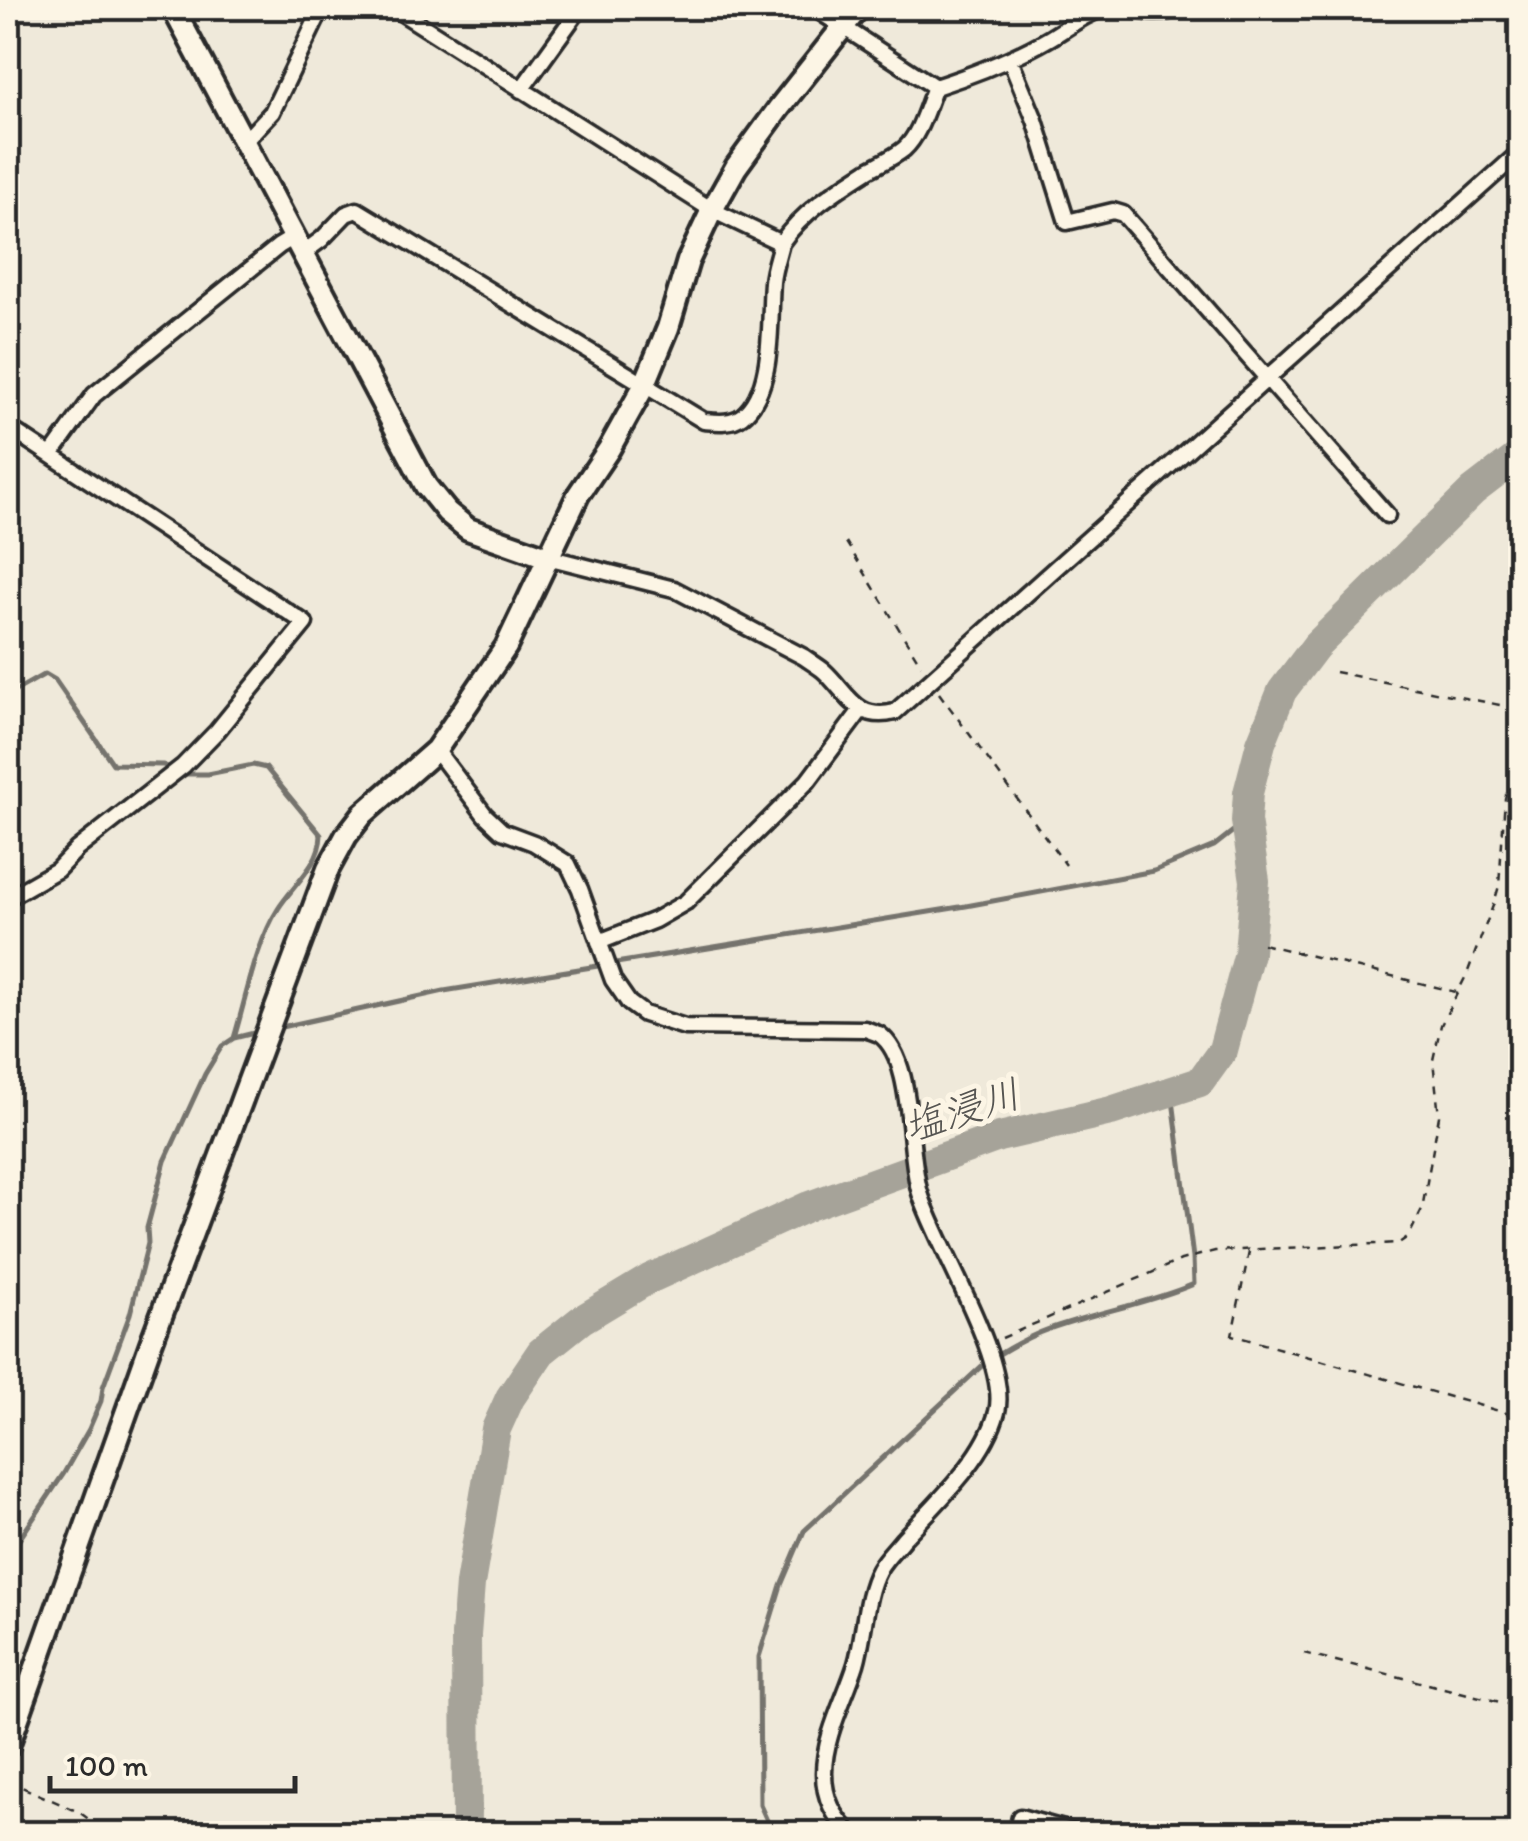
<svg xmlns="http://www.w3.org/2000/svg" width="1528" height="1841" font-family="Itim,'Klee One',sans-serif">
	<rect width="100%" height="100%" fill="#efe9da"/>
	<filter id="ink" filterUnits="userSpaceOnUse"><feTurbulence type="fractalNoise" baseFrequency=".01" numOctaves="2"/><feDisplacementMap in="SourceGraphic" scale="20" xChannelSelector="R" yChannelSelector="G"/><feConvolveMatrix kernelMatrix="1 2 1 2 8 2 1 2 1" color-interpolation-filters="sRGB"/></filter>
	<g filter="url(#ink)">
		<g fill="none" stroke-linecap="round" stroke-linejoin="round">
			<path stroke="#75736d" stroke-width="5" d="M8,695L45,674L55,680L113,764L163,765L184,774H208L253,765L266,768L321,835C320,865 293,885 278,909C256,943 246,999 234,1038
				M277,1028L444,991L966,906L1154,871L1214,846L1246,821
				M8,1556L64,1473L89,1429L101,1401L103,1387L130,1314L148,1243L147,1228L165,1161L205,1074L222,1046L234,1038L262,1031
				M773,1834L760,1805L759,1657L781,1585L804,1531L985,1363C1005,1350 1026,1337 1049,1329C1096,1312 1147,1304 1194,1284L1193,1258L1172,1092"/>
			<path stroke="#a6a399" stroke-width="30" d="M467,1834L466,1635L470,1584L496,1429L510,1398L541,1352L581,1320L649,1279L809,1206L999,1137L1111,1111L1200,1082L1223,1050L1249,953L1255,881L1246,821L1248,793L1261,743L1282,691L1316,646L1411,552L1473,491L1520,455"/>
			<g stroke="#2b2b2b" stroke-width="21">
				<path id="street" d="M394,8L712,210L781,243C803,211 837,190 870,169C881,163 894,157 904,149C920,135 927,106 935,87
					M814,8L935,87C975,74 1014,59 1050,38C1069,27 1084,14 1105,8
					M1127,8C1145,12 1161,16 1178,8
					M1010,59L1035,120L1067,222L1113,211L1123,214L1387,515
					M521,90L580,8
					M244,142L272,112L322,8
					M303,253L322,239L346,214L357,210L704,421C716,422 731,424 742,416C775,390 769,320 772,282C773,269 778,256 781,243
					M8,427L305,623L217,731L183,766L77,849L57,870L8,898
					M51,455L94,395L279,246L294,237
					M547,557L674,589L804,657C811,662 818,666 824,671C848,693 856,722 895,712L1520,152
					M436,750L485,815L502,831L534,843L568,864L580,889L613,980L629,1003L644,1014L685,1027L865,1029C866,1029 878,1034 879,1034C915,1059 907,1152 920,1193C936,1245 1010,1362 997,1412C985,1459 935,1504 903,1539C896,1548 885,1558 879,1569C864,1597 865,1634 856,1664C845,1699 824,1736 824,1773C824,1799 834,1816 851,1834
					M599,942L655,920L686,902L808,781L861,710
					M1016,1834L1020,1817L1082,1834"/>
			</g>
			<g stroke="#2b2b2b" stroke-width="28">
				<path id="secondary" d="M173,8L426,486L447,512L468,529L547,557
					M8,1746L151,1343L328,869L346,836L363,814L436,750L506,647L578,495L609,449L644,386L668,328L688,261L712,210L736,167L779,108L858,8"/>
			</g>
			<path stroke="#2b2b2b" stroke-width="2.5" stroke-dasharray="8 8" stroke-linecap="butt" d="M846,542L921,665
				M1335,672L1520,709
				M939,693L1066,865
				M1263,944L1456,992
				M1249,1252L1232,1335L1520,1417
				M1002,1338L1181,1260L1215,1251L1399,1243L1409,1236L1422,1209L1439,1116L1433,1060L1441,1025L1467,974L1494,903L1499,886L1505,798L1520,750
				M1304,1653L1520,1707
				M8,1781L79,1812L109,1834"/>
			<use href="#street" stroke="#fcf5e5" stroke-width="14"/>
			<use href="#secondary" stroke="#fcf5e5" stroke-width="20"/>
		</g>
	</g>
	<g text-anchor="middle" stroke-width="10" stroke-linejoin="round" paint-order="stroke">
		<g font-size="40" font-style="italic" fill="#565552" stroke="#fcf5e5">
			<text transform="translate(962 1110) rotate(-18)" y="14">塩浸川</text>
		</g>
	</g>
	<rect width="1528" height="1841" fill="none" stroke="#fcf5e5" stroke-width="40"/>
	<rect x="20" y="20" width="1488" height="1801" fill="none" stroke="#2b2b2b" stroke-width="4" filter="url(#ink)"/>
	<path d="M50 1776v15h245v-15" fill="none" stroke="#2b2b2b" stroke-width="5"/>
	<text x="65" y="1776" font-size="30" fill="#2b2b2b" stroke="#fcf5e5" stroke-width="8" paint-order="stroke">100 m</text>
</svg>
